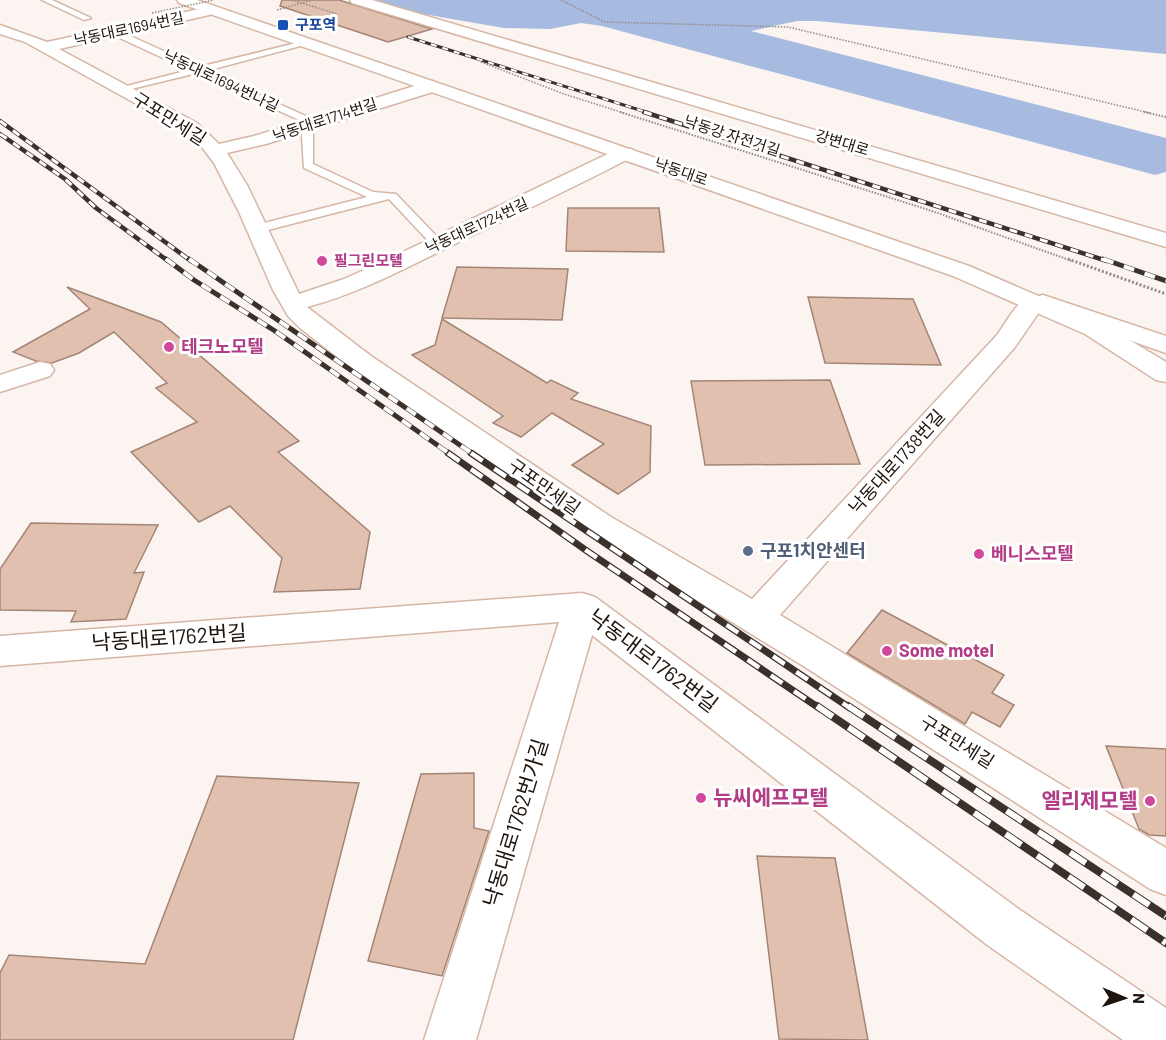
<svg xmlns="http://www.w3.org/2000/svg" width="1166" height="1040" font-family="Barlow,'Noto Sans KR',sans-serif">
	<rect width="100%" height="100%" fill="#fbf4f1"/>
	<path fill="#a6bbdf" d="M362,0H1166V54L817,21H797L751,31L1166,138V172L1155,175L602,26L581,23L550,29L504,28L406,11Z"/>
	<path fill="#e1c0af" stroke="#a48575" stroke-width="1.5" d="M282,0H339L432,29L388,42L280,6Z
		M568,208H659L664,252L566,251Z
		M457,267L568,269L562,320L442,318Z
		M67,287L161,322L299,441L278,452L370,532L360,589L274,592L282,558L230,506L199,522L131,452L197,422L156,388L167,383L114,332L79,353L52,363L36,361L13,352L90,309Z
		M808,297L913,299L941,365L825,363Z
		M442,319L547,383L551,380L578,393L571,399L651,426L650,472L618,494L572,465L604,444L552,413L521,437L493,423L503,416L412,355L435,345Z
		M830,380L860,464L705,465L691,381Z
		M31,523L158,525L134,573L144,572L126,619L71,622L76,611L0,610V569Z
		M882,610L1004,675L992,693L1014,705L1000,727L972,712L965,724L847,653Z
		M1106,746L1166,749V836L1149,835L1139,829Z
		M474,773V828L489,831L442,976L368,961L421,774Z
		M217,776L359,783L293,1040H0V973L9,955L145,964Z
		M757,856L835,858L868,1040L779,1039Z"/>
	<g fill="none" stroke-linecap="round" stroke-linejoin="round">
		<g stroke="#d6b6a5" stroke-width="3">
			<path id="lane" d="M42,0H52L91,18L84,20Z
				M111,30H117L199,67L308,40V44L206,71L308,117L313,124V164L373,192L396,194L444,244L438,248L434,247L389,199L256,233L252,232V226L367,197L304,168L301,121L197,73L119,92V88L189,70L111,34Z"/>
		</g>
		<g stroke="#d6b6a5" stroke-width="3">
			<path id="street" d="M213,6L220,10L218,13L59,49L197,123L219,144L254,136L427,82L433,81L441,86L439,90L266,144L227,153L247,185L299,294L344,279L382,262L618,149H632L635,153L632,157C575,187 517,214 459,242C409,266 361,293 307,307L371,356L611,517L752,599L997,335C1009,319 1020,291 1043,297L1046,302L1015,347L780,615L1166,848V895L1150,889L805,667L587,533L351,368L300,328L288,316L273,290L239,212L214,163L201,146L185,131L25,42L0,34V25L47,42Z
				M40,362L50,364L54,370L50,376L0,392V375Z
				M582,593L595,597L1020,910L1166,1008V1040H1123L986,944L592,635L476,1040H424L559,622L0,666V636Z"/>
		</g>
		<g stroke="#d6b6a5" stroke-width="3">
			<path id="secondary" d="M1043,295L1166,336V353L1034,307L1031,302L1034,297Z"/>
		</g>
		<g stroke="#d6b6a5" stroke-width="3">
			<path id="primary" d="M177,0H197L969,266L1103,324L1166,362V382L1156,380L1085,334L953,276L179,3Z"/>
		</g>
		<g stroke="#d6b6a5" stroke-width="3">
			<path id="highway" d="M350,0H372L1166,233V247L352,3Z"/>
		</g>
		<path stroke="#948b86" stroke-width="1.5" stroke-dasharray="1.5 1.5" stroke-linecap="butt" d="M292,0L337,14
			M561,0L605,22L788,27L1150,113
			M481,62L564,94L624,113"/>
		<path stroke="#948b86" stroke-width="2" stroke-dasharray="1.5 1.5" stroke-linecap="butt" d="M620,112L932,211L1072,261
			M1144,112L1166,117"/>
		<path stroke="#948b86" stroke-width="3" stroke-dasharray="2 2" stroke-linecap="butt" d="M1068,259L1166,294"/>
		<use href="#lane" fill="#fff" fill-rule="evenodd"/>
		<use href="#street" fill="#fff" fill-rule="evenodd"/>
		<use href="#secondary" fill="#fff" fill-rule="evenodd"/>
		<use href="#primary" fill="#fff" fill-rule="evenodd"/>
		<use href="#highway" fill="#fff" fill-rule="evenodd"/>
		<g stroke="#3b312b" stroke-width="3">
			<path id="rail-far4" d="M408,37L649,113"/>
		</g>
		<g stroke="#3b312b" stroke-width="4.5">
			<path id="rail-far3" d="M644,112L1107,261
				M0,121L191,261
				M0,134L65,179L96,208L168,261"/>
		</g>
		<g stroke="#3b312b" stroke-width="5">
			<path id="rail-far2" d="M166,259L194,280L275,331L450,454
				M189,259L473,454
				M1103,259L1166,281"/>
		</g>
		<g stroke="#3b312b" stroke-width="7">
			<path id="rail-far1" d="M448,453L587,551L819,708
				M471,453L850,708"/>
		</g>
		<g stroke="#3b312b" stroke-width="8">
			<path id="rail" d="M817,706L1166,943
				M848,706L1166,916"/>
		</g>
		<use href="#rail-far4" stroke="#fff" stroke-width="2" stroke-dasharray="6" stroke-linecap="butt"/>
		<use href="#rail-far3" stroke="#fff" stroke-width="3" stroke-dasharray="8" stroke-linecap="butt"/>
		<use href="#rail-far2" stroke="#fff" stroke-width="4" stroke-dasharray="11" stroke-linecap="butt"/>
		<use href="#rail-far1" stroke="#fff" stroke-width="4.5" stroke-dasharray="14" stroke-linecap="butt"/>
		<use href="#rail" stroke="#fff" stroke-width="6" stroke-dasharray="19" stroke-linecap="butt"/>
		<path stroke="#948b86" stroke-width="1.5" stroke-dasharray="1.5 1.5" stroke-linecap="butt" d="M277,10L312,0
			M152,13L214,0"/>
	</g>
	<rect fill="#1a4fb4" stroke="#fff" stroke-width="2" x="277" y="19" width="12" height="12" rx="3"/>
	<g fill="#d1479c" stroke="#fff" stroke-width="2">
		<circle cx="322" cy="261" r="6"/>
		<circle cx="169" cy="347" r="6"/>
		<circle cx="979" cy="554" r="6"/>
		<circle cx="887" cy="651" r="6"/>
		<circle cx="701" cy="798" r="6"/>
		<circle cx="1150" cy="801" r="6"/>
	</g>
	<circle fill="#5c6f8a" stroke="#fff" stroke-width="2" cx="748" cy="551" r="6"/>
	<g text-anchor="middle" stroke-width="6" stroke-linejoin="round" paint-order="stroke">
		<g font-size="15" font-weight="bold" fill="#164399" stroke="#fff" text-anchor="start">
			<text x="295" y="30">구포역</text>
		</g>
		<g font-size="15" fill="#1f140d" stroke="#fff">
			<text transform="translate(129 29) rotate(-12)" y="5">낙동대로1694번길</text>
			<text transform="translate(221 81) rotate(25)" y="5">낙동대로1694번나길</text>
			<text transform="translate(325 120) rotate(-18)" y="5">낙동대로1714번길</text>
			<text transform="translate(732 136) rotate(18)" y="5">낙동강 자전거길</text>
			<text transform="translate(842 143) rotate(17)" y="5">강변대로</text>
			<text transform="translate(681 172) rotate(19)" y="5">낙동대로</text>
			<text transform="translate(477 226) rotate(-25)" y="5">낙동대로1724번길</text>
		</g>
		<g font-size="15" font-weight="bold" fill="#b23c85" stroke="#fff" text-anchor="start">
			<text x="334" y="266">필그린모텔</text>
		</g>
		<g font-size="18" fill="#1f140d" stroke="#fff">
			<text transform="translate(169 119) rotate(32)" y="6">구포만세길</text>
			<text transform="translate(897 462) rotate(-48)" y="6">낙동대로1738번길</text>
			<text transform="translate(544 487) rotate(35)" y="6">구포만세길</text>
			<text transform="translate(957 742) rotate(32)" y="6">구포만세길</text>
		</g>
		<g font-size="18" font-weight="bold" fill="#b23c85" stroke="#fff" text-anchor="start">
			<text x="181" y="353">테크노모텔</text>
			<text x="991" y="560">베니스모텔</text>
			<text x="899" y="657">Some motel</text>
		</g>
		<g font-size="18" font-weight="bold" fill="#4e5e75" stroke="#fff" text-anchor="start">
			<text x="760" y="557">구포1치안센터</text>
		</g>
		<g font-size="21" fill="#1f140d" stroke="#fff">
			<text transform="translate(169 638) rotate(-4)" y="7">낙동대로1762번길</text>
			<text transform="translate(653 661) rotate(37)" y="7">낙동대로1762번길</text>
			<text transform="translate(516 823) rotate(-73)" y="7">낙동대로1762번가길</text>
		</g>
		<g font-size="21" font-weight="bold" fill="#b23c85" stroke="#fff" text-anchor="start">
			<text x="713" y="805">뉴씨에프모텔</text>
			<text x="1138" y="808" text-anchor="end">엘리제모텔</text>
		</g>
	</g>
	<g transform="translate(1124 998) rotate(92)" stroke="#ffffff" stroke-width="4.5" paint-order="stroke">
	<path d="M0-4.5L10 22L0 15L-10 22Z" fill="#1f140d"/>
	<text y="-9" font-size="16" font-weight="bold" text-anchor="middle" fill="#1f140d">N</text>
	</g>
</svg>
